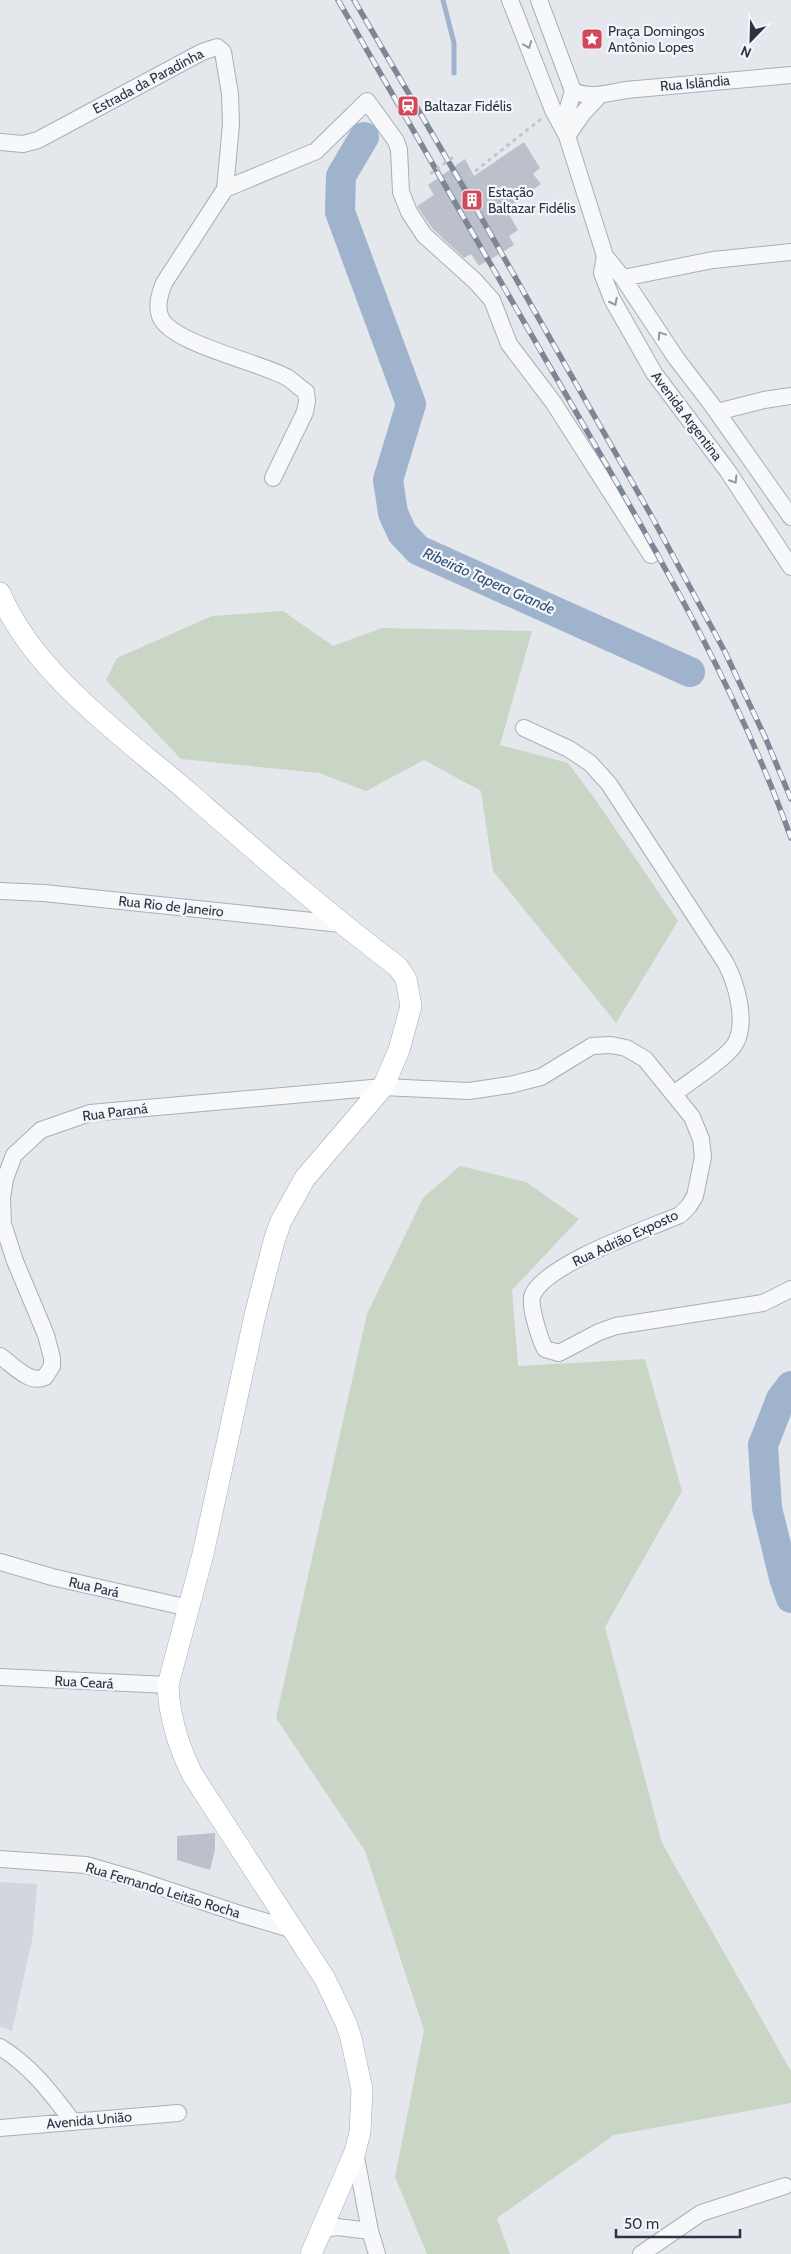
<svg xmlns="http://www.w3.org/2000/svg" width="791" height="2254" font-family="Cabin,sans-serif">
	<rect width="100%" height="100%" fill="#e4e7ec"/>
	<path fill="#d2d6de" d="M0,1882L37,1884L33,1935L12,2031L0,2026Z"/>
	<path fill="#c9d6c5" d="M283,611L333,646L382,628L532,631L500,745L568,763L595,799L678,921L616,1023L493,871L481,791L424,760L366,791L319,773L181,759L106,680L117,658L212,616Z
		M460,1166L526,1182L579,1219L512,1290L518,1366L645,1359L682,1491L605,1627L662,1843L791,2071V2103L614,2135L497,2218L510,2254H427L395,2177L424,2030L365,1851L276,1718L367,1314L423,1198Z"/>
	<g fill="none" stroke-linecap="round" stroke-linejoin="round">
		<path stroke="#9fb4cc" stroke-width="5" d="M443,0L454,43V73"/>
		<path stroke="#9fb4cc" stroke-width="30" d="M364,137L341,176L340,212L411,404L388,480L393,513L402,533L418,550L690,672
			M791,1386L781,1399L763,1445L767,1508L784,1578L791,1598"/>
	</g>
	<path fill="#bbc0ca" d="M524,142L540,168L533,174L541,184L506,209L518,230L509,236L514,245L479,266L471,254L464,258L432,228L417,206L434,195L428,185L465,159L474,176Z
		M215,1833V1850L210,1870L177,1860V1836Z"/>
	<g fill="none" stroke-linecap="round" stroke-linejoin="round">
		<g stroke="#a9aeb7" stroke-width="18">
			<path id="minor" d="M510,0L553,110L567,136L605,256L623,278L676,358L712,405L791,517
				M539,0L573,91L568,108L567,134
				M573,91C590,99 608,93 626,90L791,75
				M567,136L583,113L600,95
				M0,142L23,144L38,140L202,52L217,47L223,52L230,94L231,124L225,189
				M605,256L602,273L612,299L654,373L727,470L791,567
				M623,278L713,260L791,252
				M717,412L764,400L791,396
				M273,478L305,412L307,401L306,392C300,388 294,382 288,378C261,362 170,344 160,316C156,305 160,293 164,283L225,189L316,151L367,101L396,141L399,150L401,192L409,212L424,235L475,281L492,300L509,344L553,402L651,555
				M524,728L569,749L590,763L609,784L725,962C736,982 748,1022 735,1044C728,1057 689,1082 675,1093
				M0,891L44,893L341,924
				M0,1356C12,1364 30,1385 45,1377L52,1366V1358L46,1335L15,1261L3,1224L2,1198L5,1179L14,1155L41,1130L90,1113L383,1087L469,1091L510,1085L541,1077L592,1046L611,1045L626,1048L645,1059L692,1117L701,1139L703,1157L695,1196L689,1206L680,1215C647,1229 548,1263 533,1294C528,1304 540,1339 545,1349L559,1353L599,1332L616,1326L763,1303L791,1289
				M0,1562L52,1577L189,1608
				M0,1677L168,1685
				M0,1859L86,1865L141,1881L240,1914L294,1930
				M0,2047C31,2066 51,2093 73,2122
				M0,2128L178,2113
				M355,2152L370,2231L377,2254
				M323,2229L337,2227L370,2231
				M641,2254L701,2213L785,2186"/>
		</g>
		<g stroke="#a3abb8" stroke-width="22">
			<path id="major" d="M0,593C34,674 123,736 188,792C257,852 325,912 398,967L406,979L411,1006L399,1050L383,1087L305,1178L281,1221L274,1241L255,1315L203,1554L168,1685C169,1717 178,1745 192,1774L325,1979L346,2023L351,2038L362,2090L360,2132L355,2152L311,2254"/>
		</g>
		<path stroke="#c2c5cb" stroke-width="3" stroke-dasharray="4 4" stroke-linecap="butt" d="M469,176L541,119"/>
		<use href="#minor" stroke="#f7f8fa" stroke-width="16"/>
		<use href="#major" stroke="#fff" stroke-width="21"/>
		<g stroke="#7d8696" stroke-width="5.5">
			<path id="rail" d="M338,0C419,140 499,279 580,419C658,554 738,690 791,838
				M354,0L478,212L652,517L725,652L765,737L791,799"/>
		</g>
		<use href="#rail" stroke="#f4f6f9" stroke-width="4" stroke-dasharray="11" stroke-linecap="butt"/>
		<path stroke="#c2c5cb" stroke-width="3" stroke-dasharray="4 4" stroke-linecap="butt" d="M430,174L456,155"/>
	</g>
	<defs><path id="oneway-chevron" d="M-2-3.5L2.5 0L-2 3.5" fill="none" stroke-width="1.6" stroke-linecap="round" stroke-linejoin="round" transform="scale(1.25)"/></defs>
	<g stroke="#9196a0">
		<use href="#oneway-chevron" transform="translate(528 45) rotate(68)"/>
		<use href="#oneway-chevron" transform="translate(614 302) rotate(63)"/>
		<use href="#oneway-chevron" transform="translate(661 335) rotate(-124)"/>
		<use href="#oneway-chevron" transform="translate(734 480) rotate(58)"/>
	</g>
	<defs>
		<g id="sight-square" transform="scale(1.125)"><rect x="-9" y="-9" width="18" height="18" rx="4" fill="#d1495b" stroke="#f4f6f9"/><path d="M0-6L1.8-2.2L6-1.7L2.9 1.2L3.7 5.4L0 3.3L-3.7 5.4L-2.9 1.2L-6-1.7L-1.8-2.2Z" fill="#fff"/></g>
		<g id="station-square" transform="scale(1.125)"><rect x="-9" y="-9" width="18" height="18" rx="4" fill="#d1495b" stroke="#f4f6f9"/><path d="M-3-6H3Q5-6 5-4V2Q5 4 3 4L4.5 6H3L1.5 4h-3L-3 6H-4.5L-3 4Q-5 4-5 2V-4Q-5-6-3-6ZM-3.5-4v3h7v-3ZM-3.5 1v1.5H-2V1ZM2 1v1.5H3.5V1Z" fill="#fff"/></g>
		<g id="building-square" transform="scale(1.125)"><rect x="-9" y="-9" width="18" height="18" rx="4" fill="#d1495b" stroke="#f4f6f9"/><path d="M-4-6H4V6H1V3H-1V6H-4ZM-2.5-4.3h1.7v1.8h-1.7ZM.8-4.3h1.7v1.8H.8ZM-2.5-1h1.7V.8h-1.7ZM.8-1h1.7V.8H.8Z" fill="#fff"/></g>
	</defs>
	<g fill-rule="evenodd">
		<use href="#sight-square" x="592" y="39"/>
		<use href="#station-square" x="408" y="106"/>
		<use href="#building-square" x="472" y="200"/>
	</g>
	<g text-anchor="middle" stroke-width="4.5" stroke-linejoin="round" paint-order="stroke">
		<g font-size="14" fill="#2b3445" stroke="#f4f6f9" text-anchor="start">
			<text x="608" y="36">Praça Domingos<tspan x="608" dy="16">Antônio Lopes</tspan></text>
			<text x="424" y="111">Baltazar Fidélis</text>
			<text x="488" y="197">Estação<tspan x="488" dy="16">Baltazar Fidélis</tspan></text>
		</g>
		<g font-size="14" fill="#2b3445" stroke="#f4f6f9">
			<text transform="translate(148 81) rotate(-28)" y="5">Estrada da Paradinha</text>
			<text transform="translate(695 83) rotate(-5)" y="5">Rua Islândia</text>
			<text transform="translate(687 416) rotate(53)" y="5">Avenida Argentina</text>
			<text transform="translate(171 906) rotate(6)" y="5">Rua Rio de Janeiro</text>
			<text transform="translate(115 1112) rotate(-7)" y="5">Rua Paraná</text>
			<text transform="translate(625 1238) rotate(-25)" y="5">Rua Adrião Exposto</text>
			<text transform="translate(94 1587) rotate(13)" y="5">Rua Pará</text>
			<text transform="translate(84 1682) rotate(3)" y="5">Rua Ceará</text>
			<text transform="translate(163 1890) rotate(17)" y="5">Rua Fernando Leitão Rocha</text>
			<text transform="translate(89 2120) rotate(-5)" y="5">Avenida União</text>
		</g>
		<g font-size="15" font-style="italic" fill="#34527a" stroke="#f4f6f9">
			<text transform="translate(489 581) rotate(24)" y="5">Ribeirão Tapera Grande</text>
		</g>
	</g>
	<g transform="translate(751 40) rotate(203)" stroke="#f4f6f9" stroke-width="4" paint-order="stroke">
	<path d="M0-4L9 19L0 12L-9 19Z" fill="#2b3445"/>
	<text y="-8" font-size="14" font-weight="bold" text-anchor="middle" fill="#2b3445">N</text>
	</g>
	<path d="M616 2229v8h124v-8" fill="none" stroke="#2b3445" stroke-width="2.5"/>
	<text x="624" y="2229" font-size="15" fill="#2b3445" stroke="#f4f6f9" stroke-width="4" paint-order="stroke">50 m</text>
</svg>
